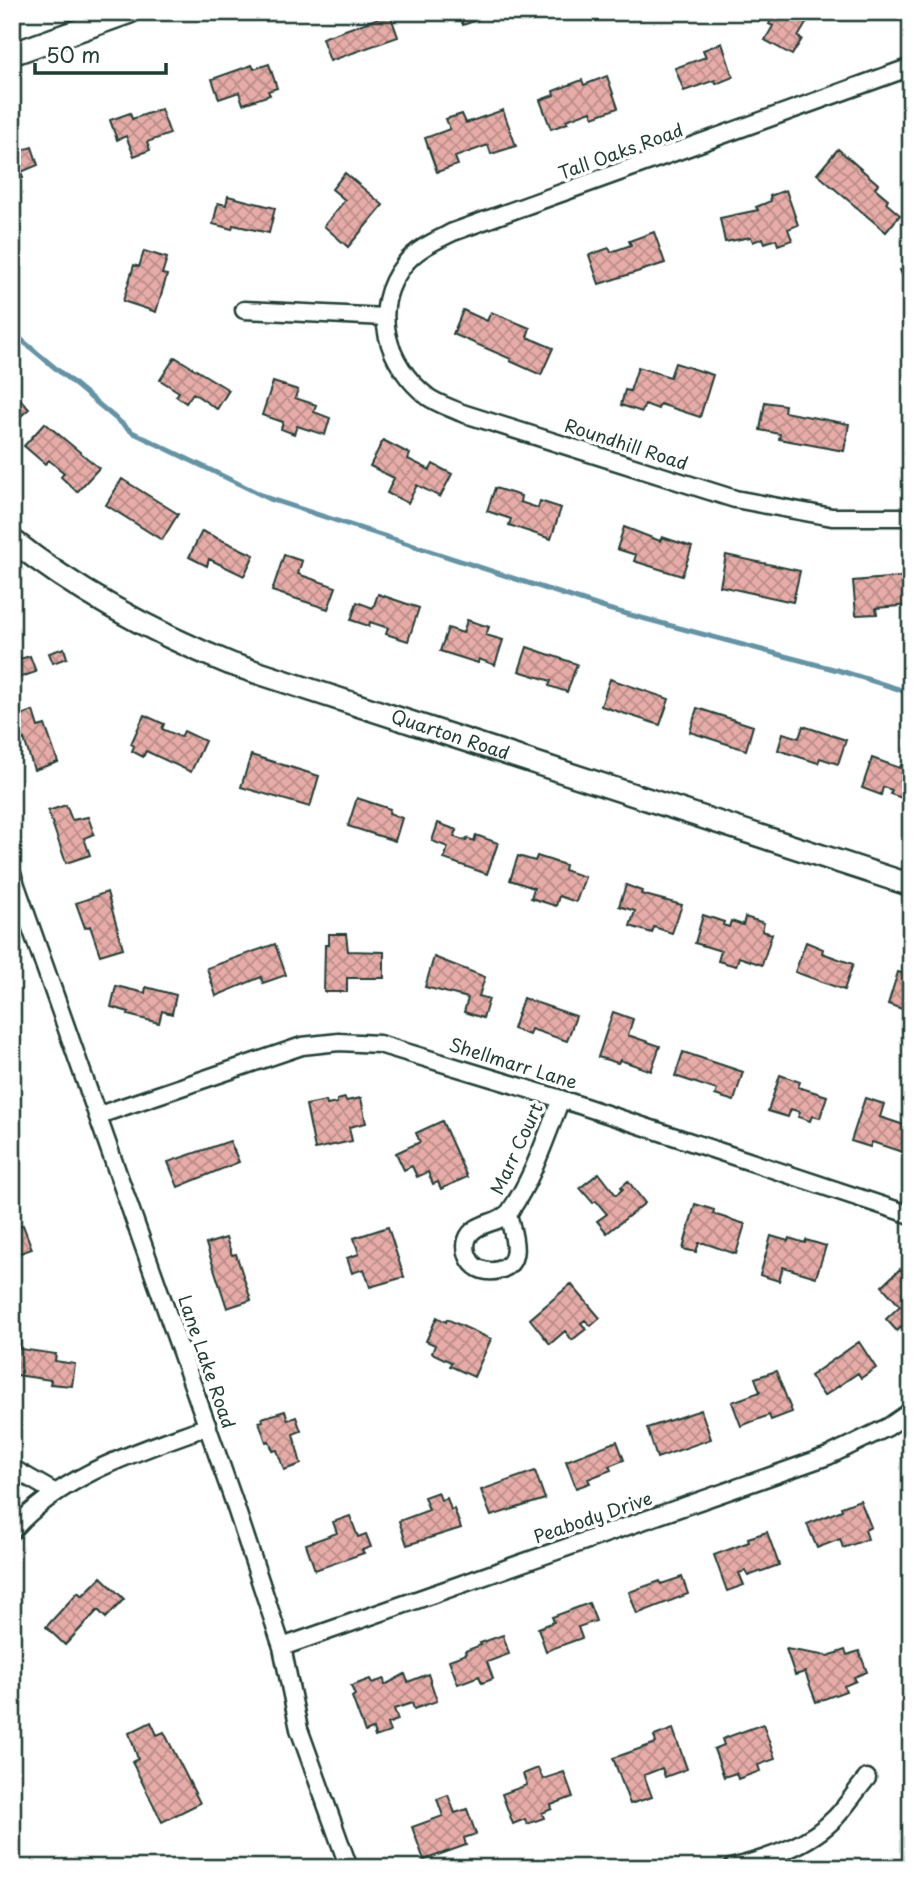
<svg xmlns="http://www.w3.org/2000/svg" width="923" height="1880" font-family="'Playpen Sans',sans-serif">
	<defs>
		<pattern id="building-cross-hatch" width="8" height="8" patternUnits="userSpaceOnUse" patternTransform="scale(1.75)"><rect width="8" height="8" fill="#e7aca7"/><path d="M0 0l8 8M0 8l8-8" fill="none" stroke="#bb8d89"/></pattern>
	</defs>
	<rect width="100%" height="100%" fill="#fff"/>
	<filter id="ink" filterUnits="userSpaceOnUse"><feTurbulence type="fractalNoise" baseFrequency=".0143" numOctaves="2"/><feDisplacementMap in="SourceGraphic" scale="14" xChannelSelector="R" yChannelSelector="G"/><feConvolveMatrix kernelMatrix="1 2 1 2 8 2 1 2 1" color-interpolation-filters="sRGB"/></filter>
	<g filter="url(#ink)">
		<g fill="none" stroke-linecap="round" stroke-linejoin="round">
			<path stroke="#6394a5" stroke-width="5" d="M12,332L132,432L270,499L608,609L841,671L911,693"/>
		</g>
		<path fill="url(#building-cross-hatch)" stroke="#1f3d34" stroke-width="2" d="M448,12H500L463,25L459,14L449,18Z
			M776,12H820L817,19L811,15L798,37L802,39L792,55L765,40L773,26L769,24Z
			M390,14L398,37L330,61L322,38Z
			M722,43L733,77L716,84L715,80L684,91L675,68L706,57L703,50Z
			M269,64L277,88L268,91L270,95L243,104L239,92L219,99L212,79L252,65L254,69Z
			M607,76L618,108L593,117L591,111L566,120L568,123L551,129L540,100L554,95L553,91L582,80L584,85Z
			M161,109L170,134L147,142L150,150L134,156L126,136L117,140L110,120L130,113L132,119Z
			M503,110L516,146L491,154L488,145L455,157L458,165L437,172L425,138L450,129L446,119L462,114L466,123Z
			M32,147L38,165L21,172L23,178L12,181V149L14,153Z
			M838,149L878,184L875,188L888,199L886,203L900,215L886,232L817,174Z
			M345,173L383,205L348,247L324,226L345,200L332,189Z
			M786,190L798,225L788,229L792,240L778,245L776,239L765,243L763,238L753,242L751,237L725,242L720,218L758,210L756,207L771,201L770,196Z
			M228,196L275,208L269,233L233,225L232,229L213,224L218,203L226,205Z
			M654,232L665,263L599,284L589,255L609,248L611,252L631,245L629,241Z
			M144,251L167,258L162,274L167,275L156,312L123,301L134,265L139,267Z
			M911,266V284L907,286L900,270Z
			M463,310L487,321L491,312L530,328L527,337L553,348L541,375L510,361L511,359L453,334Z
			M175,357L229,390L217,409L193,393L186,403L176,396L179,392L160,380Z
			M675,363L713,375L700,417L660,404L658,409L645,404L642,412L621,405L625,390L630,391L638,367L670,377Z
			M273,382L298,390L295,398L316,405L314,412L330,418L325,435L297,426L294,434L281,429L283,422L262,415Z
			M12,390L29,409L12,424Z
			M765,402L785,405L784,412L849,424L844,451L779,439L780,434L760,430Z
			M45,423L99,468L77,492L61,477L64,473L49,460L45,464L24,446Z
			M383,440L410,454L408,459L430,470L433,464L452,474L440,497L417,485L408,503L387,493L394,478L370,466Z
			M122,479L178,514L162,540L106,505Z
			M495,488L521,496L520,502L538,508L540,501L561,508L551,539L509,525L511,519L487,511Z
			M624,527L660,541L662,537L692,547L682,576L634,561L636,555L617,549Z
			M202,531L254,555L244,576L209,559L207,566L189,557Z
			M284,555L302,561L298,574L336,587L328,609L272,591Z
			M726,555L800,571L793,602L720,586Z
			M911,576V605L876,608L877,614L856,615L853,581Z
			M378,594L419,608L408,641L386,634L388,628L370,622L369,626L351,620L357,602L373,608Z
			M467,620L489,627L486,635L503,640L495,665L479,659L478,663L440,651L448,628L463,633Z
			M12,637L20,659L30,656L36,672L12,680Z
			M527,647L577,664L567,692L549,686L551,681L519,671Z
			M64,648L67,658L53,663L49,653Z
			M610,679L669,699L660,725L601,706Z
			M697,708L753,726L746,750L690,732Z
			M33,711L38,727L45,725L58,762L34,770L24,739L20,741L12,718Z
			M144,715L164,724L162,729L181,737L184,731L205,741L191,772L146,751L143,757L132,751L134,746L131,744Z
			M803,726L846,740L838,764L820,758L818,763L778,750L783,733L799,738Z
			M251,755L319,776L310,807L241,787Z
			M872,758L900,768L901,765L911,768V801L890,794L892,790L883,787L881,795L862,788Z
			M357,798L390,809L389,813L402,818L395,841L348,826Z
			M66,805L72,820L88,817L94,834L84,838L90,855L66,863L48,811Z
			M438,823L457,830L454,837L466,841L467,838L474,841L476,835L498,843L487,874L444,859L448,847L432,841Z
			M518,856L535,861L537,856L565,865L564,870L585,877L576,902L559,896L556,906L531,898L534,888L510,880Z
			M626,885L642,891L641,894L682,905L672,933L654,927L652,933L630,926L635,911L619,906Z
			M107,892L123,948L100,955L90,926L85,928L76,903Z
			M703,915L724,922L723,925L729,927L731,921L743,925L745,917L764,923L762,931L772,934L762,965L739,957L736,966L718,961L721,951L695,943Z
			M329,934H346L348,951L384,952V978H347V992H324L325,945H329Z
			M806,942L823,949L822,953L853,964L844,990L795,972Z
			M275,944L286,975L263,983L261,977L216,996L207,968Z
			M434,957L485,977L479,996L489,999L483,1018L464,1012L468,998L425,987Z
			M898,972L911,976V1012L888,1004Z
			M116,986L145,993L146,987L176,995L172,1014L162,1011L159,1023L128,1015L129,1012L111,1007Z
			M523,998L576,1016L567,1041L531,1029L529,1035L513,1029Z
			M613,1012L633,1019L628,1035L660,1046L651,1071L620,1060L618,1063L598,1057Z
			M683,1052L743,1072L734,1101L715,1095L717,1090L675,1076Z
			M780,1075L800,1082L798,1087L827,1096L820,1118L812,1116L810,1121L798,1117L800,1112L791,1109L788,1117L768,1111Z
			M345,1098L346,1101L361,1098L366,1123L349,1127L352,1141L315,1149L306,1105L326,1101L327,1105L337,1103V1100Z
			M865,1098L884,1104L880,1117L910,1127L902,1152L872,1142L870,1147L851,1141Z
			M442,1121L467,1177L441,1189L438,1182L433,1184L428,1172L417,1177L412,1166L404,1170L396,1153L420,1142L416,1133Z
			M230,1141L239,1162L178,1187L168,1162Z
			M599,1173L616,1195L623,1189L621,1187L628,1181L645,1203L607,1233L597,1221L607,1214L596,1201L593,1203L580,1188Z
			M695,1204L714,1210L713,1214L745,1224L736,1254L704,1243H699L696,1252L683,1249Z
			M23,1225L32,1249L12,1256V1229Z
			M388,1227L404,1277L370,1287L364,1269L352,1273L347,1258L359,1254L354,1238Z
			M771,1236L788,1241L789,1238L805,1243L806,1240L826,1246L816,1277L783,1267L779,1281L760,1275Z
			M226,1238L232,1255L236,1254L251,1300L227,1308L206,1244Z
			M900,1269L911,1280V1327L907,1322L897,1331L886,1319L900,1306L882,1286Z
			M571,1284L600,1318L591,1326L585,1320L581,1323L586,1329L572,1340L565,1331L550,1344L530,1319Z
			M437,1317L446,1322L447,1319L491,1339L474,1377L450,1366L451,1362L432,1353L435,1345L426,1341Z
			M12,1341L20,1342V1349L56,1354L55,1361L75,1364L72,1386L50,1384L51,1380L16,1375V1379L12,1378Z
			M859,1342L876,1368L861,1378L858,1373L824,1396L810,1376Z
			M776,1371L792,1412L771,1420L769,1415L741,1426L732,1402L760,1392L755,1378Z
			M701,1410L711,1439L657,1458L647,1428Z
			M285,1411L288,1420L296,1417L301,1431L293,1434L301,1464L284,1470L277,1450L273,1451L269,1441L266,1442L259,1422L263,1421L262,1418Z
			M617,1441L624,1460L609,1466L611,1470L588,1479L590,1483L576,1488L566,1461Z
			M535,1471L545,1499L491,1516L481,1490Z
			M438,1492L441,1500L447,1498L451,1510L454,1509L461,1528L407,1545L399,1521L429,1510L424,1497Z
			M860,1500L871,1527L865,1530L868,1539L843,1548L840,1539L817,1548L807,1524L842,1510L841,1507Z
			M350,1516L358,1537L366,1534L371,1547L362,1550L364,1553L315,1570L306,1544L337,1533L333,1522Z
			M767,1532L779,1565L748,1576L745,1571L739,1573L744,1585L727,1591L714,1555L749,1542L748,1538Z
			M101,1577L124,1599L106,1618L98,1610L65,1645L46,1627L78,1592L82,1596Z
			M682,1577L688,1594L637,1614L629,1592L660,1581L661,1584Z
			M589,1603L596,1621L578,1627L582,1638L546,1651L538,1628L554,1622L552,1617Z
			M503,1635L509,1654L487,1662L493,1679L482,1683L479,1676L458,1684L449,1660L466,1654L465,1651L481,1645L480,1643Z
			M786,1649L828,1656L845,1650L847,1655L859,1651L867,1672L854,1677L856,1681L844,1686L846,1691L816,1702L805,1672L795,1675Z
			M405,1674L408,1682L428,1674L437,1701L414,1709L412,1703L394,1709L398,1720L387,1724L390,1732L375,1737L373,1729L365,1732L352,1697L355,1695L351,1686L370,1679L372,1683L384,1679L385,1685Z
			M151,1722L157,1735L164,1732L200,1803L162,1822L132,1762L138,1759L129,1733Z
			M763,1724L775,1759L758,1765L760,1771L738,1779L736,1773L724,1777L714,1749L724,1745L722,1739Z
			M673,1729L687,1769L665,1777L662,1768L644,1775L652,1797L630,1804L613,1758L656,1743L654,1736Z
			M538,1768L543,1779L564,1772L573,1797L551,1805L552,1809L542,1813L544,1818L527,1824L525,1819L513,1824L502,1794L527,1785L523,1774Z
			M448,1795L455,1813L467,1809L476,1834L464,1838L466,1845L424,1860L412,1827L443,1816L437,1799Z"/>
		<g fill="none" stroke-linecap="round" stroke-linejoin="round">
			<g stroke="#1f3d34" stroke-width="21">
				<path id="street" d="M910,12L911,14
					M911,67L453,232C435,241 416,249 404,265C369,309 387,365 428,397C438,404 451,408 462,413L735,499L832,517H911
					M244,310L385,317
					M12,874L233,1499L282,1647L299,1729L349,1868
					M99,1115L302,1046L339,1042L379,1044L561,1099L911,1215
					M508,1214C512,1232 525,1263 499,1270C492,1272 484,1271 478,1268C469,1263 464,1250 467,1240C473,1221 500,1225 510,1211C533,1178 546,1137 561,1099
					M12,1468L54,1492
					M12,1531C63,1473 138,1452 208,1426
					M282,1647L828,1456L888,1427L911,1411
					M731,1868C767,1859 810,1845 836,1817C847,1805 856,1791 867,1778"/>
			</g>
			<g stroke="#1f3d34" stroke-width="26">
				<g id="secondary">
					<path d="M12,54L130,12"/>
					<path id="s1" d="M12,540C79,593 152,632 231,664L911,885"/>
				</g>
			</g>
			<use href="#street" stroke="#fff" stroke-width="16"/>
			<use href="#secondary" stroke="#fff" stroke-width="21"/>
		</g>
	</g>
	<g text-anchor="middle" stroke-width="7" stroke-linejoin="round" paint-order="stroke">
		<g font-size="18" fill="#1f3d34" stroke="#fff">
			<text transform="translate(621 152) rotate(-20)" y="6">Tall Oaks Road</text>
			<text transform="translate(626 445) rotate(18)" y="6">Roundhill Road</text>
			<text dy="6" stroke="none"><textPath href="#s1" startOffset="483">Quarton Road</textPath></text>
			<text transform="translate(513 1064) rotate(17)" y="6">Shellmarr Lane</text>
			<text transform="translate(517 1149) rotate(-65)" y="6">Marr Court</text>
			<text transform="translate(206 1362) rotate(71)" y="6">Lane Lake Road</text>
			<text transform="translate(593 1518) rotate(-19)" y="6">Peabody Drive</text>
		</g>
	</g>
	<rect width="923" height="1880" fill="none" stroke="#fff" stroke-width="42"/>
	<rect x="21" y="21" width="881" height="1838" fill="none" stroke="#1f3d34" stroke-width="2.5" filter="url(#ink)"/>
	<path d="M35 63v10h131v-10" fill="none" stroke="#1f3d34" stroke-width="3.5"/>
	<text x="46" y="63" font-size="21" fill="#1f3d34" stroke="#ffffff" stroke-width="5" paint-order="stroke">50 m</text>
</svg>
